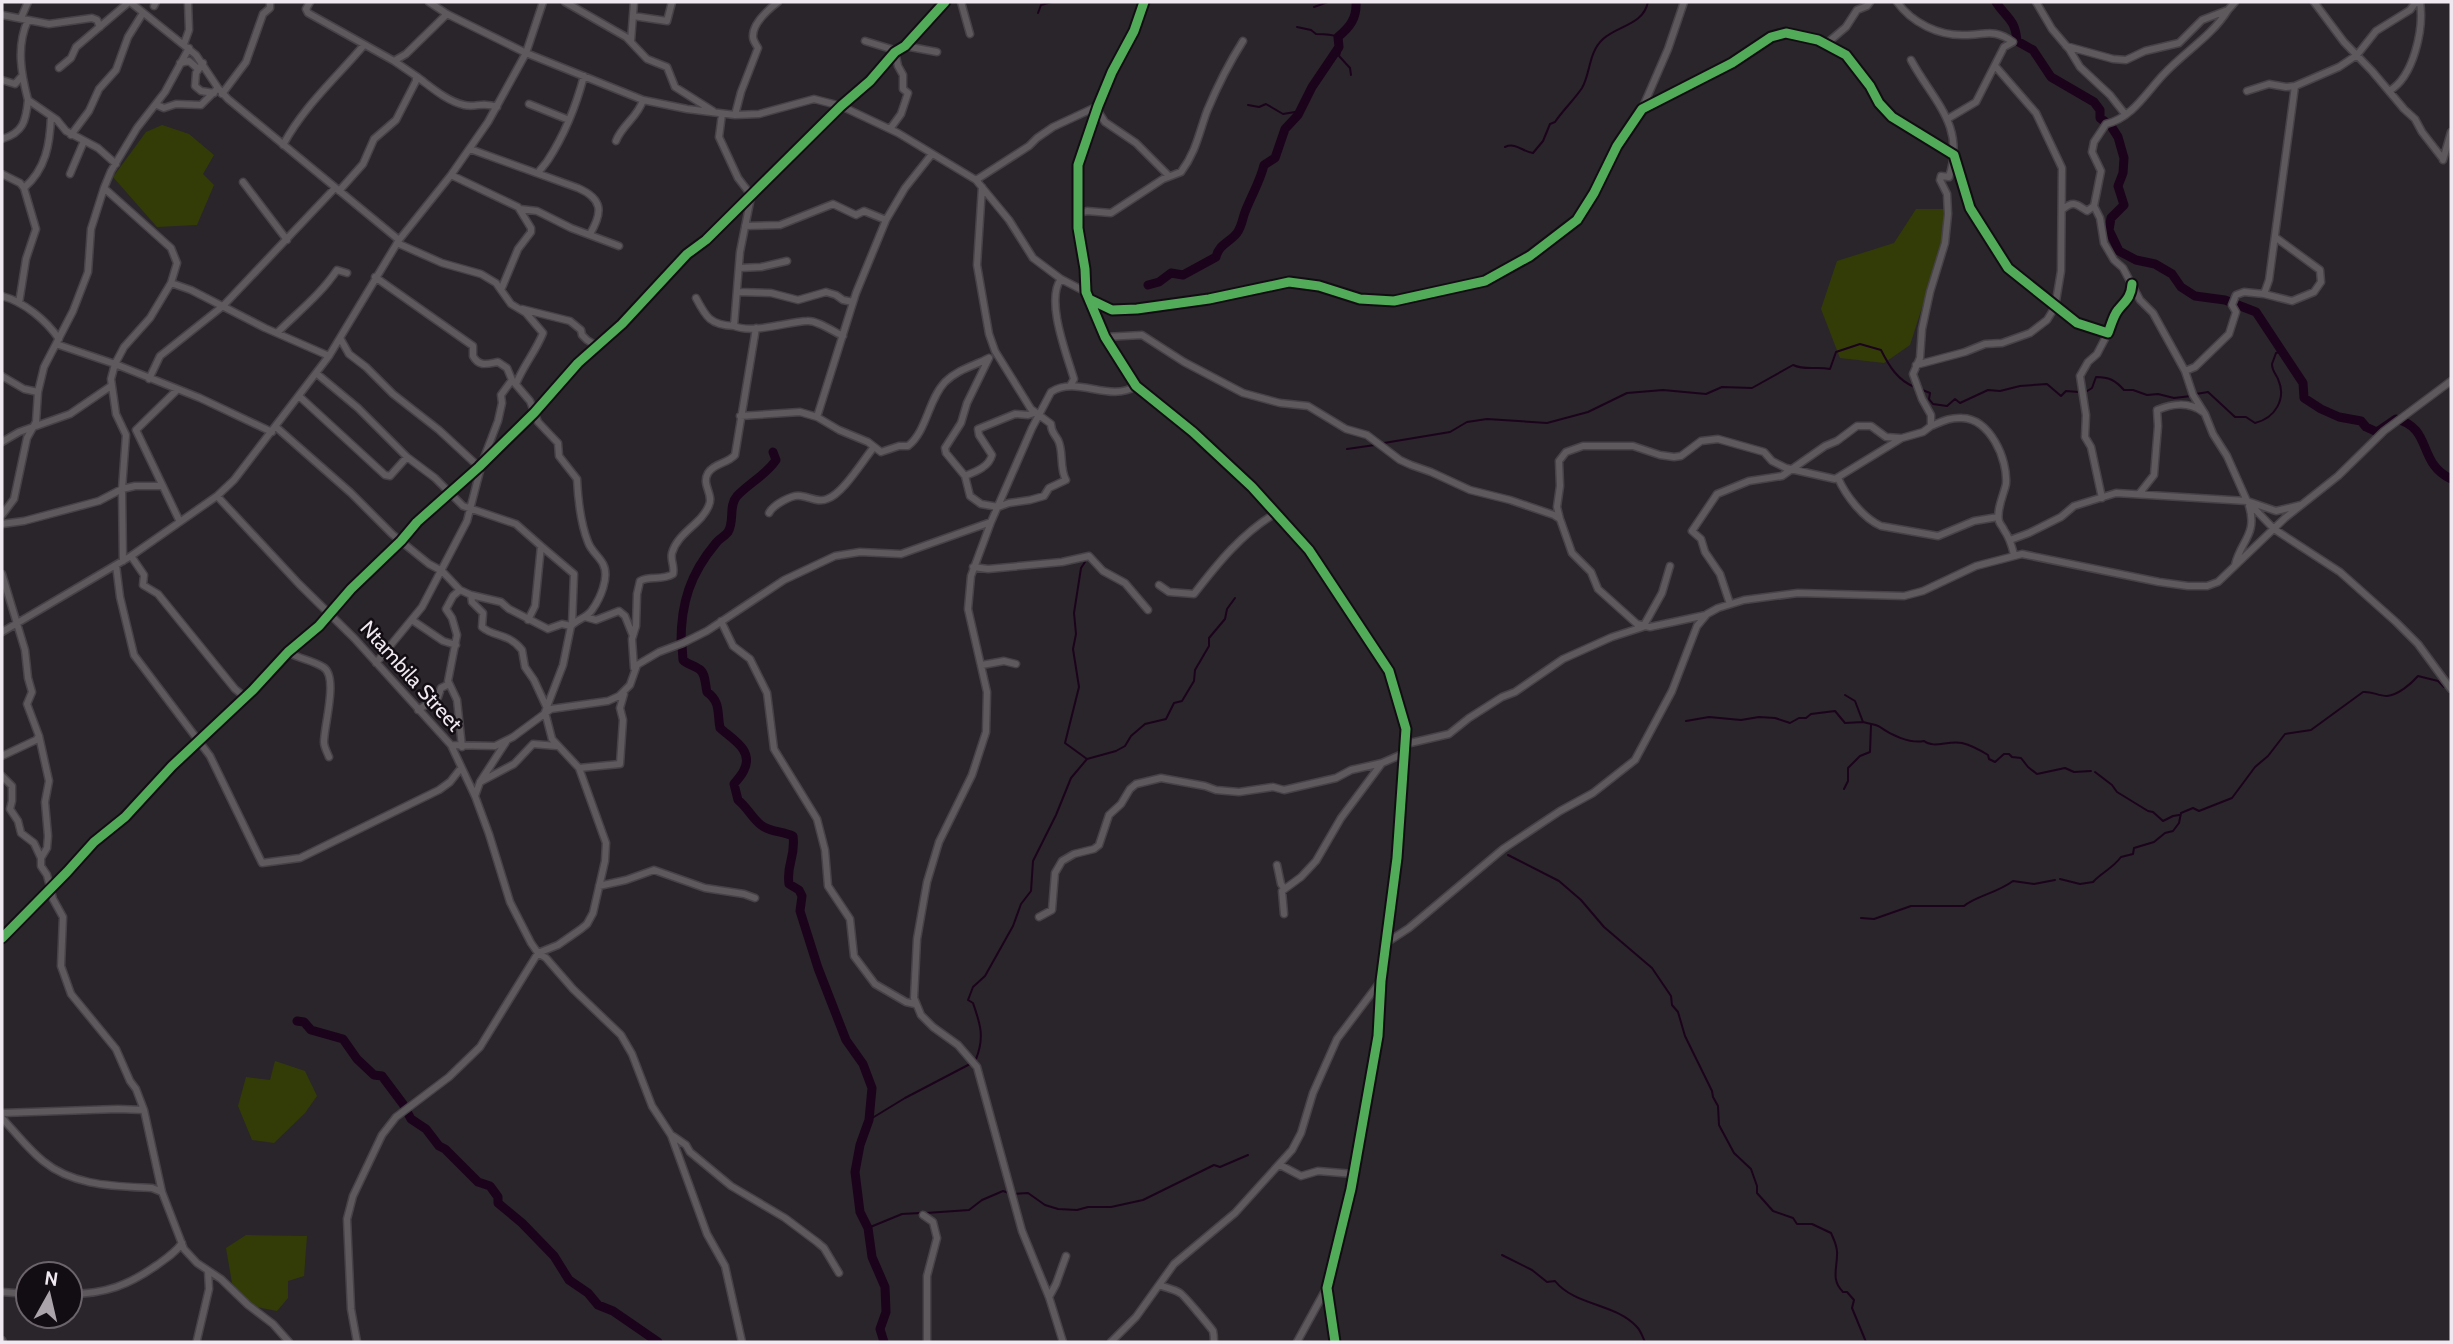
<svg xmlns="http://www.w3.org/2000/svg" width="2453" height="1344" font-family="Cabin,sans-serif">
	<rect width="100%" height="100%" fill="#2a252a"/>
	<path fill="#333c07" d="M162,125L189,134L214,155L203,174L214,185L197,225L157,227L113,177L146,132Z
		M1916,209H1944L1942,245L1910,345L1884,363L1840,358L1821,309L1837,261L1894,243Z
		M275,1061L305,1071L317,1096L305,1113L274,1143L252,1140L238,1106L246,1077L270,1080Z
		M246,1235L307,1236L304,1276L288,1281V1298L277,1311L251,1306L232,1283L226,1248Z"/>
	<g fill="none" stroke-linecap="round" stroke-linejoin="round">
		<path stroke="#1b031c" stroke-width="2" d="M1314,7L1328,2
			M1038,13L1041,5L1052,2
			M1297,27L1311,30L1316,34C1334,34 1346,34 1339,56L1350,68L1351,75
			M1248,105L1259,107L1266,104L1283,114L1295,112L1298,115
			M1505,147C1516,142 1523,152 1533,153L1543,141L1550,124L1555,122C1563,110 1574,100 1582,88C1591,72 1588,53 1603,39C1619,25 1643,25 1648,2
			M1920,389L1930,393L1929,399L1933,404L1947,406L1955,399L1960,403L1988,390L2000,391L2020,386L2047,384L2061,396L2066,391L2079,392
			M2084,393L2092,388L2096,377C2109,377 2115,380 2124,390H2133L2147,395L2158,394L2174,398L2191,396
			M2196,394L2208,392L2235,417H2246L2255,423C2275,418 2287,399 2278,379C2276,374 2272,371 2272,364C2273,361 2275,356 2276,353L2282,351
			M1384,443L1450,432L1467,422L1487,419L1547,423L1588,412L1627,393L1663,390L1706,394L1722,387L1752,388L1793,365C1807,371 1815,366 1830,369L1836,352L1860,344L1881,350C1889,366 1898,381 1915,387
			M1347,449L1375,445
			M1085,562L1081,568L1074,613L1076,634L1073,649L1079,687L1065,743L1087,759
			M1845,695L1855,701L1863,722C1869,724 1876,724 1880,727C1891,735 1910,744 1924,741C1934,749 1948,740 1962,743C1970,745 1980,750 1988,755L1989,759L1995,762L2004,754H2009L2012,757L2021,758L2028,767L2037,774L2065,768L2074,772L2091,771
			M1686,721L1709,717L1741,720L1759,717L1775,718L1790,723L1799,718H1806L1811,714L1835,711L1845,723L1863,722
			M2095,772L2112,785L2117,792L2148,811L2153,812L2163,821L2173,816L2179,815
			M1844,789L1848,781V768L1860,756L1870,752L1871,725
			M1508,855L1559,881L1581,900L1604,927L1652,968L1671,996L1672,1005L1678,1012L1685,1036L1712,1091L1713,1097L1718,1106L1719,1125L1734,1153L1751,1169L1757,1186V1193L1773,1211L1793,1218L1797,1224H1812L1831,1233C1834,1240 1838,1247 1837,1255C1837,1269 1831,1280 1843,1292H1847L1854,1300L1852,1308L1866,1342
			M2060,879L2080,884L2093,882C2102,872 2112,869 2121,857L2133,854L2134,848L2154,842L2165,833L2173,831L2179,823L2181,813L2193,808L2199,811L2232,798L2255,767L2268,756L2285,734L2311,730L2363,692C2372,691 2378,696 2387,696C2398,695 2411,684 2418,676L2438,681L2444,687H2448
			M1861,918L1874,919L1911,906H1964C1976,896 1997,893 2013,881L2034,884L2055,880
			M976,1059C985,1037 980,1023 973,1003L968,1000L973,987L985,976L1013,926L1021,904L1031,891L1033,861L1056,815L1071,778L1087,759L1116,751L1125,746L1131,736L1145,724L1166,719L1174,703L1182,701L1194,681L1195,670L1209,646V638L1225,619L1227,609L1235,598
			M869,1120L905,1098L970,1064
			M1014,1194L1028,1193L1045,1205L1058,1209L1077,1210L1088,1207H1111L1143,1200L1214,1165L1220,1167L1248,1155
			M926,1213L969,1210L982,1200L1003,1191L1009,1193
			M868,1228L902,1214L920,1213
			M1502,1255L1532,1270L1547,1282L1555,1281C1575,1306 1615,1303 1637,1327C1641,1331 1643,1338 1645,1342"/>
		<path stroke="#1b031c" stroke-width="9" d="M1996,2C2006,18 2015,18 2017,41L2033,50L2051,77L2094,102L2100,110V118L2111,126L2118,137L2124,158L2123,173L2118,186L2124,205L2111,218L2109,230L2119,251L2136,260L2155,264L2172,274L2181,287L2195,296L2225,300L2256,312L2303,383L2304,398L2321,409L2339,417L2361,421L2366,427L2377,432L2396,419C2433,428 2417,463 2451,479
			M1148,285L1159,282L1171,273L1183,275L1216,257C1219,244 1229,243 1237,233C1242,226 1242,220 1245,212C1251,196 1260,182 1264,165L1275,158L1285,129L1298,115L1312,87L1339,47L1338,37C1350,27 1357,18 1356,2
			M681,642C681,603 690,574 716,543C719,539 725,536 728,532C735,521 728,506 737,496C749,483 766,475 776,460L773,452
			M682,645L683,660C688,665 694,665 699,669C706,673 705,685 707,692C721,702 717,713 720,728C732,739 754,750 744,770C742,775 737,780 734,784L738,800C747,807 752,818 761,825C770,832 782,831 793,836C796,858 786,863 789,884L799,890L802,896L800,911L818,968L846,1040L863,1064L872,1088L869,1120L860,1145L855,1172L860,1212L868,1228L872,1257L885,1287L886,1312L880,1329L884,1342
			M297,1021L304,1022L311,1030L343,1039L357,1059L374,1075L382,1076L403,1104L411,1119L426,1129L439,1146L445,1149L478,1182L490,1186L498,1197V1203L522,1223L554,1256L569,1280L588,1293L598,1305L613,1311L658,1342"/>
		<g stroke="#474247" stroke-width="9">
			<path id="minor" d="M130,2L196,55L218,88L228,99L399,240
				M310,2L306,9L308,13L394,61L406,54L447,14
				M429,2L447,14L526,53L643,100L687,109L735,115L759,114L814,99L841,106L898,133L976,180L1009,220L1033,258L1061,279L1086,292
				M565,2L626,37L647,59L667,67L675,87L713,111
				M961,2L970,34
				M1144,2L1134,31L1112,72L1098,106L1078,165V228L1085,269L1086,292L1105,337L1136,386L1193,432L1252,487L1309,550L1389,671L1406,729L1397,858L1381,981L1378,1036L1351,1189L1327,1288L1335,1342
				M1897,2C1912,23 1939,36 1965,35C1985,35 1994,28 2013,42L2004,47L1976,102L1949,118
				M2036,2L2052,29L2069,49L2080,67L2110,95L2125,114
				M2314,2L2344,42L2372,71L2404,109L2415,119L2422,132L2443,159
				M154,6L156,2
				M2228,10C2211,37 2184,52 2163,75C2146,93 2132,118 2106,124L2094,142L2092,152L2101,171L2094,206L2100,218L2104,243L2114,260L2123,268L2140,300L2153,313L2185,371L2193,395L2205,414L2213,434L2227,456L2247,501L2274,529L2340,572L2396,622L2418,644L2451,689
				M2,15L49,24L92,18L97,20L100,27
				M633,16L667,21L672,2
				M21,18L28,2
				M28,20C16,46 21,73 28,100L57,120L66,131L98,148L116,164
				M631,41L634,2
				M865,41L891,49L895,52L898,66L903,75V89L908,93L901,114L890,129
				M184,44L189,30L188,2
				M1826,44L1846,27L1857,10L1867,6L1870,2
				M905,46L937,52
				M2066,46L2113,59L2126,60L2145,51L2179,43L2202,20L2228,10L2235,2
				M180,63L189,61L198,69
				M203,63L196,73L195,86L201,91L214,93
				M59,68L71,58L76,47L129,2
				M416,76C430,86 446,101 464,105C477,108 482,101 497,107
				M2,80L15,84L22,76
				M2247,91L2269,84L2286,87L2295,86L2339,67L2357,55L2376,31L2410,10L2416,2
				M2389,91C2414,77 2424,28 2420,2
				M222,94L246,62L263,14L270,8V2
				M529,104L569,120
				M157,105L164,108L176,104L201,105L218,88
				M1642,109L1668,49L1684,2
				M1097,110L1105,122L1136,143L1169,176
				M722,114L719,137L738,178L751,195
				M735,115L741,92L758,48C756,44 753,41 753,37C752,23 769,9 778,2
				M71,135L89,111L99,89L116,70L128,37L143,13
				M2,139C23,133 26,121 28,100
				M616,141C622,125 638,117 643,100
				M283,145C304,106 336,78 364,45
				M470,149L578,188C603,199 603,212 590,234
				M2443,160L2451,132
				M538,173C541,168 545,165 548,160C565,134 576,106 584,76
				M2,174L20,183L24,188L36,229L26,259L19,303
				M70,174L84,141
				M451,175L518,207L531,228V232L518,249L501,290
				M976,180L1029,146L1037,138L1053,127L1098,106
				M243,182L287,240
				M982,187L977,265L989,334L995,351L1031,409L1051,424C1051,432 1054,433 1058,440C1064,451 1059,468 1066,480L1049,488L1044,496L1030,500L1009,503L998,507L981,504L970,496L965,476L946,453L945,448L961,423L967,403L989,358
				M24,188C46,169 50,144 51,116
				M339,191L363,164L374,139L396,120L416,81V76L394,61
				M751,197L740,252L734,326C752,334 787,322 807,321C817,320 834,332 843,336
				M520,209L537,211L571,228L619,246
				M2063,209C2074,200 2077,205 2087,211L2094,206
				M1077,214L1087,211L1111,213L1163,179L1181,172C1196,152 1199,133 1207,111C1217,87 1229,63 1243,41
				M745,226L780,225L833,204L856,215L864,211L886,220
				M397,243L442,263L481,274L496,283L511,304L526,313L543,333C536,351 523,366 516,384
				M739,268L761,267L787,261
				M1061,279C1045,300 1067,355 1074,379L1070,386
				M171,283L191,290L265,328L329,356
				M737,292L771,293L798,300L826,292L836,295L843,300L853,302
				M2264,294L2292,301L2314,292L2321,282L2320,270L2275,237
				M2,296C24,302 46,320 59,339
				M696,298C706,317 710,325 734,326
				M1090,300L1112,310L1137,309L1209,299L1289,282L1319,286L1360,299L1394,301L1485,281L1530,256L1577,220L1594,193L1617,146L1642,109L1732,63L1771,37L1786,33L1818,40L1846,55L1870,86L1879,103L1892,117L1954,155L1970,208L2008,268L2077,323L2108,333C2111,326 2113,316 2118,310C2125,301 2131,298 2132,284
				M522,309L570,321L581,330L582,335L587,340L597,346
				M277,333C298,312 321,294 337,270L347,273
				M1105,337L1142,335L1184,362L1243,393L1280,403L1308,406L1346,429L1367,435L1400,460L1411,465L1431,472L1470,490L1510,500L1554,515L1560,519L1572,553L1591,572L1598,589L1637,624L1650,627L1706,615
				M340,338L349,354L366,367L393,394L439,430L479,467
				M56,344L115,364L200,398L272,432
				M1916,365L1965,352L1985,344L2002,343L2030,333L2047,320L2055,307L2061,271L2062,168L2036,113L1996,67
				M2185,371L2195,367L2229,334L2236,312L2232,305L2236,295L2244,292L2264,294L2269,280L2295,86
				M316,373L358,408L407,457L435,478L463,506L516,524L541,546L535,606L528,620
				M2,376L24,389L38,392
				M149,379L160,356L223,306L335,188
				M177,390L136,430L180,522
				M299,396L385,475L390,476L407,457
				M740,416L800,412L817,417L839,430L868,442L881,452L899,446H908C927,431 928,400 945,382C958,369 974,366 989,358
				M817,417L856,293L886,220L905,188L932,154
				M1931,426C1941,422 1950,417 1962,418C1990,419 2008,459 2006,484C2004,494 1996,510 1999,521C2000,525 2002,525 2004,530C2009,537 2012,546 2014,555
				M276,427L351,493L392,534L429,564L442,571L460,590L471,595L501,602L509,609L548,629L562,624L571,626
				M2,442L19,432L70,414L111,386
				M965,476C975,472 989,467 992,455L979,435L978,429L1015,414L1028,415L1034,413
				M1838,478C1846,496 1863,518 1881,526L1938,536L1974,521L1998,517
				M2139,494L2154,475L2158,426L2157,410C2172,404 2188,401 2203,412
				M217,496L299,584L354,638L451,745L475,796L489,834L510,902L531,943L538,953L546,958L573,989L621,1035L632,1054L652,1106L671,1135L707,1234L725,1266L742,1342
				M2102,498L2091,447L2085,437L2086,415L2080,376L2088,362L2097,354L2108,333
				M769,513C773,505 792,494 801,496C810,497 818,503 827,499C843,494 863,460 874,447
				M2,515L14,499L27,438L36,422L38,392L44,367L73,311L88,272L91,229L104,188L111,171L137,128L165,92L189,48
				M1560,519L1557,507L1560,486L1559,461L1566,452L1583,446H1633L1660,455L1674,457L1681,456L1701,441L1718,439L1764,452L1772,461L1786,468L1835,479L1902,438L1923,432L1931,426V415L1922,399L1913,374L1920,358L1922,329L1930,292L1945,243L1948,214L1947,194L1940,180L1941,176L1949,177C1966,125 1933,101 1911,60
				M2,524L24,521L99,501L122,489L126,435L116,414L111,379L115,364L124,347L150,318L171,283L177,263L171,248L104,188
				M2010,540L2029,533L2061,517L2074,506L2116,493L2247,501L2276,511L2301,505
				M541,546L574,574L572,625
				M131,556L144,575L143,585L158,594L235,689L245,697
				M123,561L122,489L135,486H162
				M116,565L120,597L134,655L210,756L262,863L300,858L439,790L450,782L461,768
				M2235,565C2240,542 2258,534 2249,506
				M973,567L988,569L1062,562L1089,556L1103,571L1125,583L1148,610
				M2,574L25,650L28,678L32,692L27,704L39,736L49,781L45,802L48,836L47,848L41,858V866L47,875L53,899L63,917L61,966L71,994L116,1049L130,1081L136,1089L144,1110L162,1192
				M1159,585L1169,592L1194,594C1218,563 1242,533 1276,513
				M460,590L453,596L446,609L452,618L457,635L448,681L457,700L462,747
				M471,595L472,602L483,613L482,627C493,637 509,633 522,650L525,667L534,680L546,706
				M1730,604L1720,574L1705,552L1701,539L1692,531L1717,494L1749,481L1782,476L1825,446L1837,441L1857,426H1871L1886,437L1900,438
				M585,617L596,620L619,611L625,616L633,636
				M412,620L443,641L456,645
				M721,621L733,646L750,659L767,693L774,749L817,819L825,850L828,886L850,919L854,956L875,984L906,1002L915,1004
				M2,632L131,556L217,496L234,480L329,356L399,240L451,175L488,122L526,53L543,2
				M288,652C299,659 312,660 323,667C339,676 324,725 324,742C324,747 327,752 329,757
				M376,663L422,607L467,521L482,463L498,421L502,403L501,395L512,380
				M982,665L1004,661L1016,664
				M634,668L632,639L636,626L637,594L640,581C649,575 662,581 673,574C675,566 670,560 672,553C678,532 702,524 709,505C714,494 701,485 708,473C714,463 727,464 735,455L756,328
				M418,710L438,697L441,688L449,684
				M1406,744L1449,734L1469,718L1502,697L1515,692L1563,659L1612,637L1643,627L1662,593L1670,566
				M451,745L495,746L513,737L551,709L608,701L619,696L630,685L637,665L659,652L683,643L707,631L784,580L835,556L860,552L901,554L991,522
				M2,756L36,740L39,736
				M579,768L620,764L623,720L620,708L624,694
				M2,776L12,786V801L10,809L18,821L21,833L34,843L41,858
				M480,782L514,764L533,744L557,746
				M475,796L480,782L506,742
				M1277,865L1281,884L1284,888
				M599,886L626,880L654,870L705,888L744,894L755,898
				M1284,914L1282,891L1301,877L1316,861L1341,818L1382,763L1405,753
				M1039,917L1052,910L1055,873L1062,861L1074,854L1094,849L1099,845L1109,815L1121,804L1130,789L1136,784L1161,778L1205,786L1216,790L1239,792L1273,787L1284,790L1336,778L1351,770L1382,763
				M2,938L67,872L94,842L125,817L172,766L253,690L288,652L319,626L351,589L401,541L417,522L479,467L534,413L578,363L622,324L687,254L706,240L841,106L870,81L895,52L905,46L945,2
				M1386,943L1409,928L1503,849L1560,811L1593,793L1635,760L1672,691L1697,626L1707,614L1718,608L1744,600L1798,593L1904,596L1923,591L1976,566L2022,554L2159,582L2188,586H2207L2218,582L2285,518L2338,476L2384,431L2451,381
				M2,1113L118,1109L144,1110
				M2,1118C15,1132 28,1149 43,1161C73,1186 114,1186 152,1188L162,1192L184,1249L197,1263L221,1279L248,1305L273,1324L289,1342
				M673,1136L686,1145L690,1152L731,1186L785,1218L817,1242L824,1248L839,1273
				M1280,1165L1301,1176L1318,1171L1354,1174
				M923,1215L933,1222L937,1238L927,1276V1342
				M1159,1285C1166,1288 1174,1289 1180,1293C1183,1294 1211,1328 1213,1331C1214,1335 1214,1338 1214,1342
				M2,1292L28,1294
				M70,1294C105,1294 129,1285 157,1265C167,1258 176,1252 182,1243
				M1049,1297L1056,1284L1066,1256
				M2,1340L3,1342
				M197,1340L209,1289L208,1271
				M357,1342L351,1309L347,1219L353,1196L382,1135L396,1117L449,1077L480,1047L538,953L558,945L581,929L587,924L593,913L605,861L606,843L579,768L552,739L545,712L563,665L571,626C577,619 587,618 592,610C600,599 610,577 603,564C599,556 591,551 588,542C580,522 578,499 577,479L559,456L558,443L538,422L530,401L512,380L507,368L498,362C487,364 479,367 473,356V346L375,277
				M1063,1342L1049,1297L1022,1231L977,1067L958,1045L933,1027L921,1015L914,998L917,939L927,882L939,842L972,775L986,732L987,692L968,609L971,576L991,522L1032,428L1051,392C1077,375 1109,403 1136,386
				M1111,1342L1136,1317L1174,1264L1235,1213L1292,1150L1301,1133L1313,1093L1337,1039L1380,982
				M1297,1342L1326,1289"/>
		</g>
		<use href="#minor" stroke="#5d595d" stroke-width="6"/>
		<g stroke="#120d12" stroke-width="13">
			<path id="cycleway" d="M1144,2L1134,31L1112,72L1098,106L1078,165V228L1085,269L1086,292L1105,337L1136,386L1193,432L1252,487L1309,550L1389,671L1406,729L1397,858L1381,981L1378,1036L1351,1189L1327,1288L1335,1342
				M1089,299L1112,310L1137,309L1209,299L1289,282L1319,286L1360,299L1394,301L1485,281L1530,256L1577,220L1594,193L1617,146L1642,109L1732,63L1771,37L1786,33L1818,40L1846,55L1870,86L1879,103L1892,117L1954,155L1970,208L2008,268L2077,323L2108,333C2111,326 2113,316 2118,310C2125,301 2131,298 2132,284
				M2,938L67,872L94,842L125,817L172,766L253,690L288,652L319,626L351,589L401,541L417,522L479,467L534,413L578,363L622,324L687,254L706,240L841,106L870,81L895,52L905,46L945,2"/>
		</g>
		<use href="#cycleway" stroke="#51ab58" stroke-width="9"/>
	</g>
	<g text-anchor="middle" stroke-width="5" stroke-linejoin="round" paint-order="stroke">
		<g font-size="21" fill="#f1e9f1" stroke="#120d12">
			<text transform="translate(411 676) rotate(48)" y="7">Ntambila Street</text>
		</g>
	</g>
	<rect width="2453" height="1344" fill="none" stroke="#f1e9f1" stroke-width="7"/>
	<g transform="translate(49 1295) rotate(8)"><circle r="33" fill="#120d12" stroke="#6b656b" stroke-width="2"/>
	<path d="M0-5L12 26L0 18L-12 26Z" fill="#aba4ab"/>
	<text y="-10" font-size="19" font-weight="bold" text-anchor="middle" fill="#f1e9f1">N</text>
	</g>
</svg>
